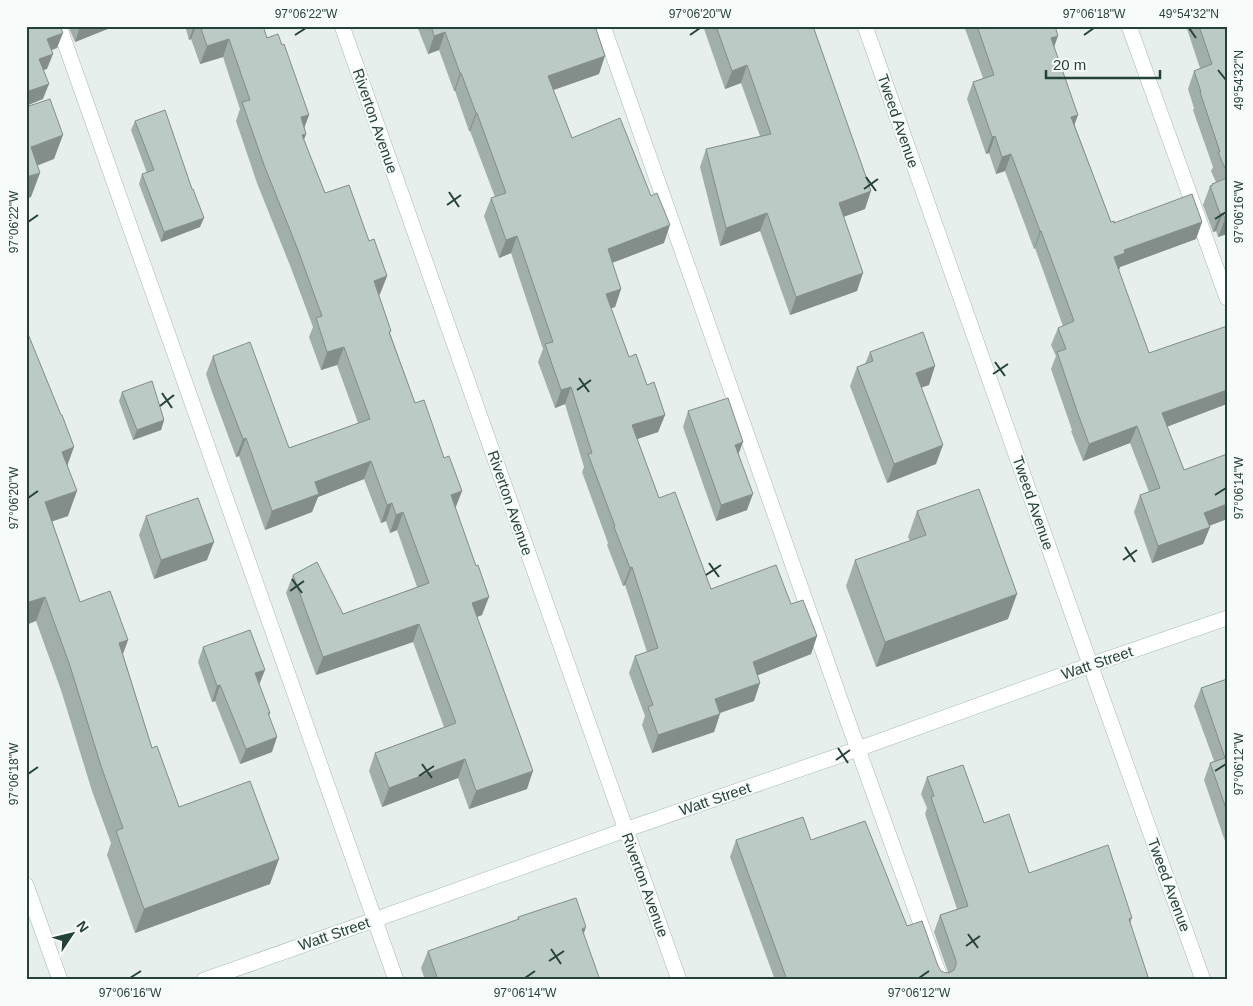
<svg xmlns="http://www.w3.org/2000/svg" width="1253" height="1006" font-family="Arial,sans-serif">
	<rect width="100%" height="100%" fill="#e6efeb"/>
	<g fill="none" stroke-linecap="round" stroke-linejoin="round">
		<g stroke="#a8b8b2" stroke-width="16">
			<path id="lane" d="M59,26L396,980
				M603,26L841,702L941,980
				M1129,26L1227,298"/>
		</g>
		<g stroke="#a8b8b2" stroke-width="16">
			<path id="street" d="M342,26L679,980
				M865,26L1074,619L1203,980"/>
		</g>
		<g stroke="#a4bbb3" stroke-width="16">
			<path id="secondary" d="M26,885L60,980
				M204,980L374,920L625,830L858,749L1090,665L1227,618"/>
		</g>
		<use href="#lane" stroke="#fff" stroke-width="15"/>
		<use href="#street" stroke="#fff" stroke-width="15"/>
		<use href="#secondary" stroke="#fff" stroke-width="15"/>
	</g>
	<path fill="#a1aea9" d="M68,26H115L75,42Z
		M185,26H263L267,38L309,115L304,128L306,134L304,140L325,193L369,241L387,276L380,294L379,295L391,331L390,333L415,403L462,491L455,508L482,615L477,617L527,789L469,809L458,778L382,807L369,771L375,753L444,727L413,642L316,675L286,593L293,575L343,614L417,587L397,530L390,533L386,521L381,523L364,479L318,497L312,512L265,530L239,456L236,457L212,392L206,374L213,356L289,448L358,423L337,365L321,370L309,337L313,327L291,268L257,183L236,121L240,109L223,57L200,64L191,39L189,40Z
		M417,26H595L599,74L553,90L572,138L664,243L612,263L621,289L615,307L611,308L629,357L647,385L665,415L658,432L637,439L659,498L711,589L791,604L817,636L811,654L758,675L754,701L720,713L714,732L652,753L642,725L645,716L629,673L635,656L647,652L625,585L623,586L607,545L608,543L582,472L584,467L565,404L555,408L538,362L543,349L511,253L499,258L484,216L491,198L495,197L470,131H469L455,91H454L439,50L428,54Z
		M703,26H813L865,209L843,217L857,291L790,315L760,231L720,246L700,167L706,149L760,136L741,83L725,89Z
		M964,26H1055L1054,46L1075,126L1111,222H1202L1196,239L1120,267L1119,270L1167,426L1184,470L1227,454V519L1209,526L1210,527L1203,544L1152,563L1134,512L1140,495L1149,492L1130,443L1083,461L1071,431L1072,430L1051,369L1056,356L1051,345L1058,328L1063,326L1035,248L1034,249L1005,171L996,174L989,153L986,154L967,99L973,82L983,78Z
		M1186,26H1227V234L1218,237L1216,231L1213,232L1203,205L1210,186H1211L1212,184L1216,182L1211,171L1213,167L1193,110L1194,108L1188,89L1194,71L1200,68Z
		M135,121L200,227L161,242L139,184L142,174L147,173L131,130Z
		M26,329L68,466V516L52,521L80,602L128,640L123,654L152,748L179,807L270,884L135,933L107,855L111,843L92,791L61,690L36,621Z
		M870,352L929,385L921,387L936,464L887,483L850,386L857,367L865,364Z
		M122,392L164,420L161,430L133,440L119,401Z
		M688,411L739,454L747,510L716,521L683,427Z
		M917,511L1008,619L876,667L846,586L855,560L910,541L908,537Z
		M146,516L207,560L154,579L139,535Z
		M203,647L259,685L270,713L269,716L272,752L240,764L215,701L212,702L198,662Z
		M1227,679V847L1204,780L1210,763L1214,761L1194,706L1201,688Z
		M927,777L984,823L1029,873L1132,918L1130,924L1149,980H775L730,857L736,840H811L907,926L941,971L946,973L948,972L934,932L940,915L957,909L925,814L927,808L921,794Z
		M518,917L583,934L600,980H425L421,968L428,951L517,920Z"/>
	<path fill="#838d89" d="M80,26H115L75,42Z
		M194,26H196L191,39L189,40Z
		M445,32L439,50L428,54L434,36Z
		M63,33L57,48L42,54L47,39Z
		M1058,36L1052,53L1051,38Z
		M229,39L223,57L200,64L207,46Z
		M53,54L47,69L33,74L39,59Z
		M605,56L599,74L542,94L548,76Z
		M747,65L741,83L725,89L732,71Z
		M460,73H461L455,91H454Z
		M49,84L43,99L26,106V92Z
		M476,113H477L470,131H469Z
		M309,115L302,133L301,117Z
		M1078,115L1072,132L1071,117Z
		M306,134L299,152L302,135Z
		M63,135L54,159L26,170L31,147Z
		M995,136L989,153L986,154L992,137Z
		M1011,154L1005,171L996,174L1002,157Z
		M40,173L31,197L26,199V177Z
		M871,191L865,209L832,221L839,203Z
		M767,213L760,231L720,246L726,228Z
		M1223,213L1216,231L1213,232L1220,214Z
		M204,218L200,227L161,242L164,232Z
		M1227,218V234L1218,237L1225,219Z
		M1202,222L1196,239L1120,267L1119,270L1114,257L1124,250Z
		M670,225L664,243L601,267L608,249Z
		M1040,231H1041L1035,248L1034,249Z
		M517,236L511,253L499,258L506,240Z
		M863,273L857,291L790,315L796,297Z
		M387,276L380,294L367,299L374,281Z
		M621,289L615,307L600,312L606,294Z
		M344,347L337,365L321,370L327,352Z
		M935,366L929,385L909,392L916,373Z
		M571,387L565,404L555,408L561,390Z
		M1227,390V404L1156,431L1162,413Z
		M665,415L658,432L626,443L632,425Z
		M164,420L161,430L133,440L137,430Z
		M1137,426L1130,443L1083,461L1089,444Z
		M246,438L239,456L236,457L243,439Z
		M743,442L737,458L735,445Z
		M943,445L936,464L887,483L894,464Z
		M74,447L65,472L62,452Z
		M371,461L364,479L318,497L312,512L265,530L272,511L315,482Z
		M77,491L68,516L36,527L45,502Z
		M462,491L455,509L451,495Z
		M753,494L747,510L716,521L721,505Z
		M392,503L386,521L381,523L387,505Z
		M1227,504V519L1198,530L1204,513Z
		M403,512L397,530L390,533L396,515Z
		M1210,527L1203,544L1152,563L1158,546Z
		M214,542L207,560L154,579L161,560Z
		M632,567L625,585L623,586L630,568Z
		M1017,594L1008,619L876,667L885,642Z
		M45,597L36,621L26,625V603Z
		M489,597L482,615L466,621L472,603Z
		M419,624L413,642L316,675L323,657Z
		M817,636L811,654L746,680L753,662Z
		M128,640L119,664V643Z
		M265,670L259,685L255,673Z
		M760,683L754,701L708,717L715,699Z
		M220,685L215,701L212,702L217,686Z
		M720,714L714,732L652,753L658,735Z
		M277,737L272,752L240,764L246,749Z
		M465,759L458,778L382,807L389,788Z
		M533,771L527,789L469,809L476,791Z
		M279,859L270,884L135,933L144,909Z
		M586,927L580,945L582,929Z"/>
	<path fill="#bbcac4" stroke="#838d89" d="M26,26H60L63,33L47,39L53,54L39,59L49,84L26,92Z
		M200,26H263L267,38L278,34L282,45L284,44L309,115L301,117L306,134L302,135L325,193L349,185L369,241L374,239L387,276L374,281L391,331L389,332L415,403L424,400L444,458L449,456L462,491L451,495L476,566L478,565L489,597L472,603L533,771L476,791L465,759L389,788L375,753L456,723L419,624L323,657L293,575L317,562L343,614L429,583L403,512L396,515L392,503L387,505L371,461L315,482L319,494L272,511L246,438L243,439L218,374L213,356L250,342L289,448L370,419L344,347L327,352L316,318L322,316L298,250L264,165L242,102L250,100L229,39L207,46Z
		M431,26H595L605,56L548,76L572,138L620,118L651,196L657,193L670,225L608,249L621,289L606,294L629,357L636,354L647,385L654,382L665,415L632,425L659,498L675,492L711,589L776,565L791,604L803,600L817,636L753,662L760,683L715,699L720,714L658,735L648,707L653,705L635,656L658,648L632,567L630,568L614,527L615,526L588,454L592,453L571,387L561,390L545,344L553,342L517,236L506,240L491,198L506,193L477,113H476L461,73H460L445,32L434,36Z
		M716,26H813L871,191L839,203L863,273L796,297L767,213L726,228L706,149L771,134L747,65L732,71Z
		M977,26H1055L1058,36L1051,38L1078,115L1071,117L1111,222L1114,221V223L1192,194L1202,222L1124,250L1125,253L1114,257L1149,353L1227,326V390L1162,413L1184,470L1227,454V504L1204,513L1210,527L1158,546L1140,495L1160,488L1137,426L1089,444L1078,414L1057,352L1066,349L1058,328L1074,321L1041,231H1040L1011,154L1002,157L995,136L992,137L973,82L994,75Z
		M1199,26H1227V173L1218,152H1220L1200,92H1201L1194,71L1212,64Z
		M50,99L63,135L31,147L40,173L26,177V107Z
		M165,110L192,189H193L204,218L164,232L142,174L154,170L135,121Z
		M1227,178V218L1225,219L1223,213L1220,214L1210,186L1213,185L1212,184Z
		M26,329L61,415H62L74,447L62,452L77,491L45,502L80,602L110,591L128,640L119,643L152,748L157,746L179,807L250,781L279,859L144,909L116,831L123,828L101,766L70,666L45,597L26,603Z
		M923,332L935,366L916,373L943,445L894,464L857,367L873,361L870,352Z
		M152,381L164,420L137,430L122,392Z
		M728,398L743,442L735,445L753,494L721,505L688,411Z
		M979,489L1017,594L885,642L855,560L926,535L917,511Z
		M198,498L214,542L161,560L146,516Z
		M250,630L265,670L255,673L270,713H268L277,737L246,749L220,685L217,686L203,647Z
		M1227,679V811L1210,763L1225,758L1201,688Z
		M963,765L984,823L1009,814L1029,873L1108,845L1132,918L1129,919L1149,980H787L736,840L803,817L811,840L865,821L907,926L922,921L938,966L941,971L946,973L951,972L954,970L956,965V961L940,915L968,906L931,797L934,796L927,777Z
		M576,898L586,927L582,929L600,980H438L428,951L519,919L518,917Z"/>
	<path fill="none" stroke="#24423a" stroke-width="2" d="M1189,28L1196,38M295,35L306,28M690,35L700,28M1084,35L1094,28M1218,70L1226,80M866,177L876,191M864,189L878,179M449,192L459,207M447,205L461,195M1215,219L1226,212M28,222L38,215M995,362L1005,376M993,374L1008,364M579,378L589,392M577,390L591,380M162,393L172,408M160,406L174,395M1215,495L1226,488M28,498L38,491M1125,547L1135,562M1123,560L1137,550M709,563L719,577M706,575L721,565M292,579L302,593M290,591L304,581M838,748L848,763M836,760L850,750M422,764L432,778M1215,771L1226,764M28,774L38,767M419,776L434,766M968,934L978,948M966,946L980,936M551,949L561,964M549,961L564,951M130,978L141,971M525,978L535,971M919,978L929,971"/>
	<g text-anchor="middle" stroke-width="4.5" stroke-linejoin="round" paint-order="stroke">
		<g font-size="15" fill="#24423a" stroke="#f7fbf9">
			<text transform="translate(375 121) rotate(71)" y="5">Riverton Avenue</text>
			<text transform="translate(898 121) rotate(71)" y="5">Tweed Avenue</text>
			<text transform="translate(510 503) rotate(71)" y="5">Riverton Avenue</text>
			<text transform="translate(1033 503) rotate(71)" y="5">Tweed Avenue</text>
			<text transform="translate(1097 663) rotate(-19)" y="5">Watt Street</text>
			<text transform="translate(715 799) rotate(-19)" y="5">Watt Street</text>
			<text transform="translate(645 885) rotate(70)" y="5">Riverton Avenue</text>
			<text transform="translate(1169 885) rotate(70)" y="5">Tweed Avenue</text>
			<text transform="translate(334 934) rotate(-19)" y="5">Watt Street</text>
		</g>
	</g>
	<rect width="1253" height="1006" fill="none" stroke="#f7fbf9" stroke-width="55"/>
	<g transform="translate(72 934) rotate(55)" stroke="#f7fbf9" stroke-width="4" paint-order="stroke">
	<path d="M0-4L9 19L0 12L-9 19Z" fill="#24423a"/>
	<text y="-8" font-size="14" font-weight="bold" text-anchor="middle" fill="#24423a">N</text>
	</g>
	<path d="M1046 70v8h114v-8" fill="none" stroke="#24423a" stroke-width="2.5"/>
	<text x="1053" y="70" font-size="15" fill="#24423a" stroke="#f7fbf9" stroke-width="4" paint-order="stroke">20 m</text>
	<rect x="28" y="28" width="1198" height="950" fill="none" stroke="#24423a" stroke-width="2"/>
	<g font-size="12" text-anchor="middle" fill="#24423a">
		<text x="306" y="18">97°06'22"W</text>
		<text x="700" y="18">97°06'20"W</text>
		<text x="1094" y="18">97°06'18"W</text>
		<text x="1189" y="18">49°54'32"N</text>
		<text transform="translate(1239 80) rotate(-90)" y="4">49°54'32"N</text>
		<text transform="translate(1239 212) rotate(-90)" y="4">97°06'16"W</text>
		<text transform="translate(14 222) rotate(-90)" y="4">97°06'22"W</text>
		<text transform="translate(1239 488) rotate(-90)" y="4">97°06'14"W</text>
		<text transform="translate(14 498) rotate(-90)" y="4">97°06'20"W</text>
		<text transform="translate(1239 764) rotate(-90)" y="4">97°06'12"W</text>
		<text transform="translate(14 774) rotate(-90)" y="4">97°06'18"W</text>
		<text x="130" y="997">97°06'16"W</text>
		<text x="525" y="997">97°06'14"W</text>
		<text x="919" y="997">97°06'12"W</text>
	</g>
</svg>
